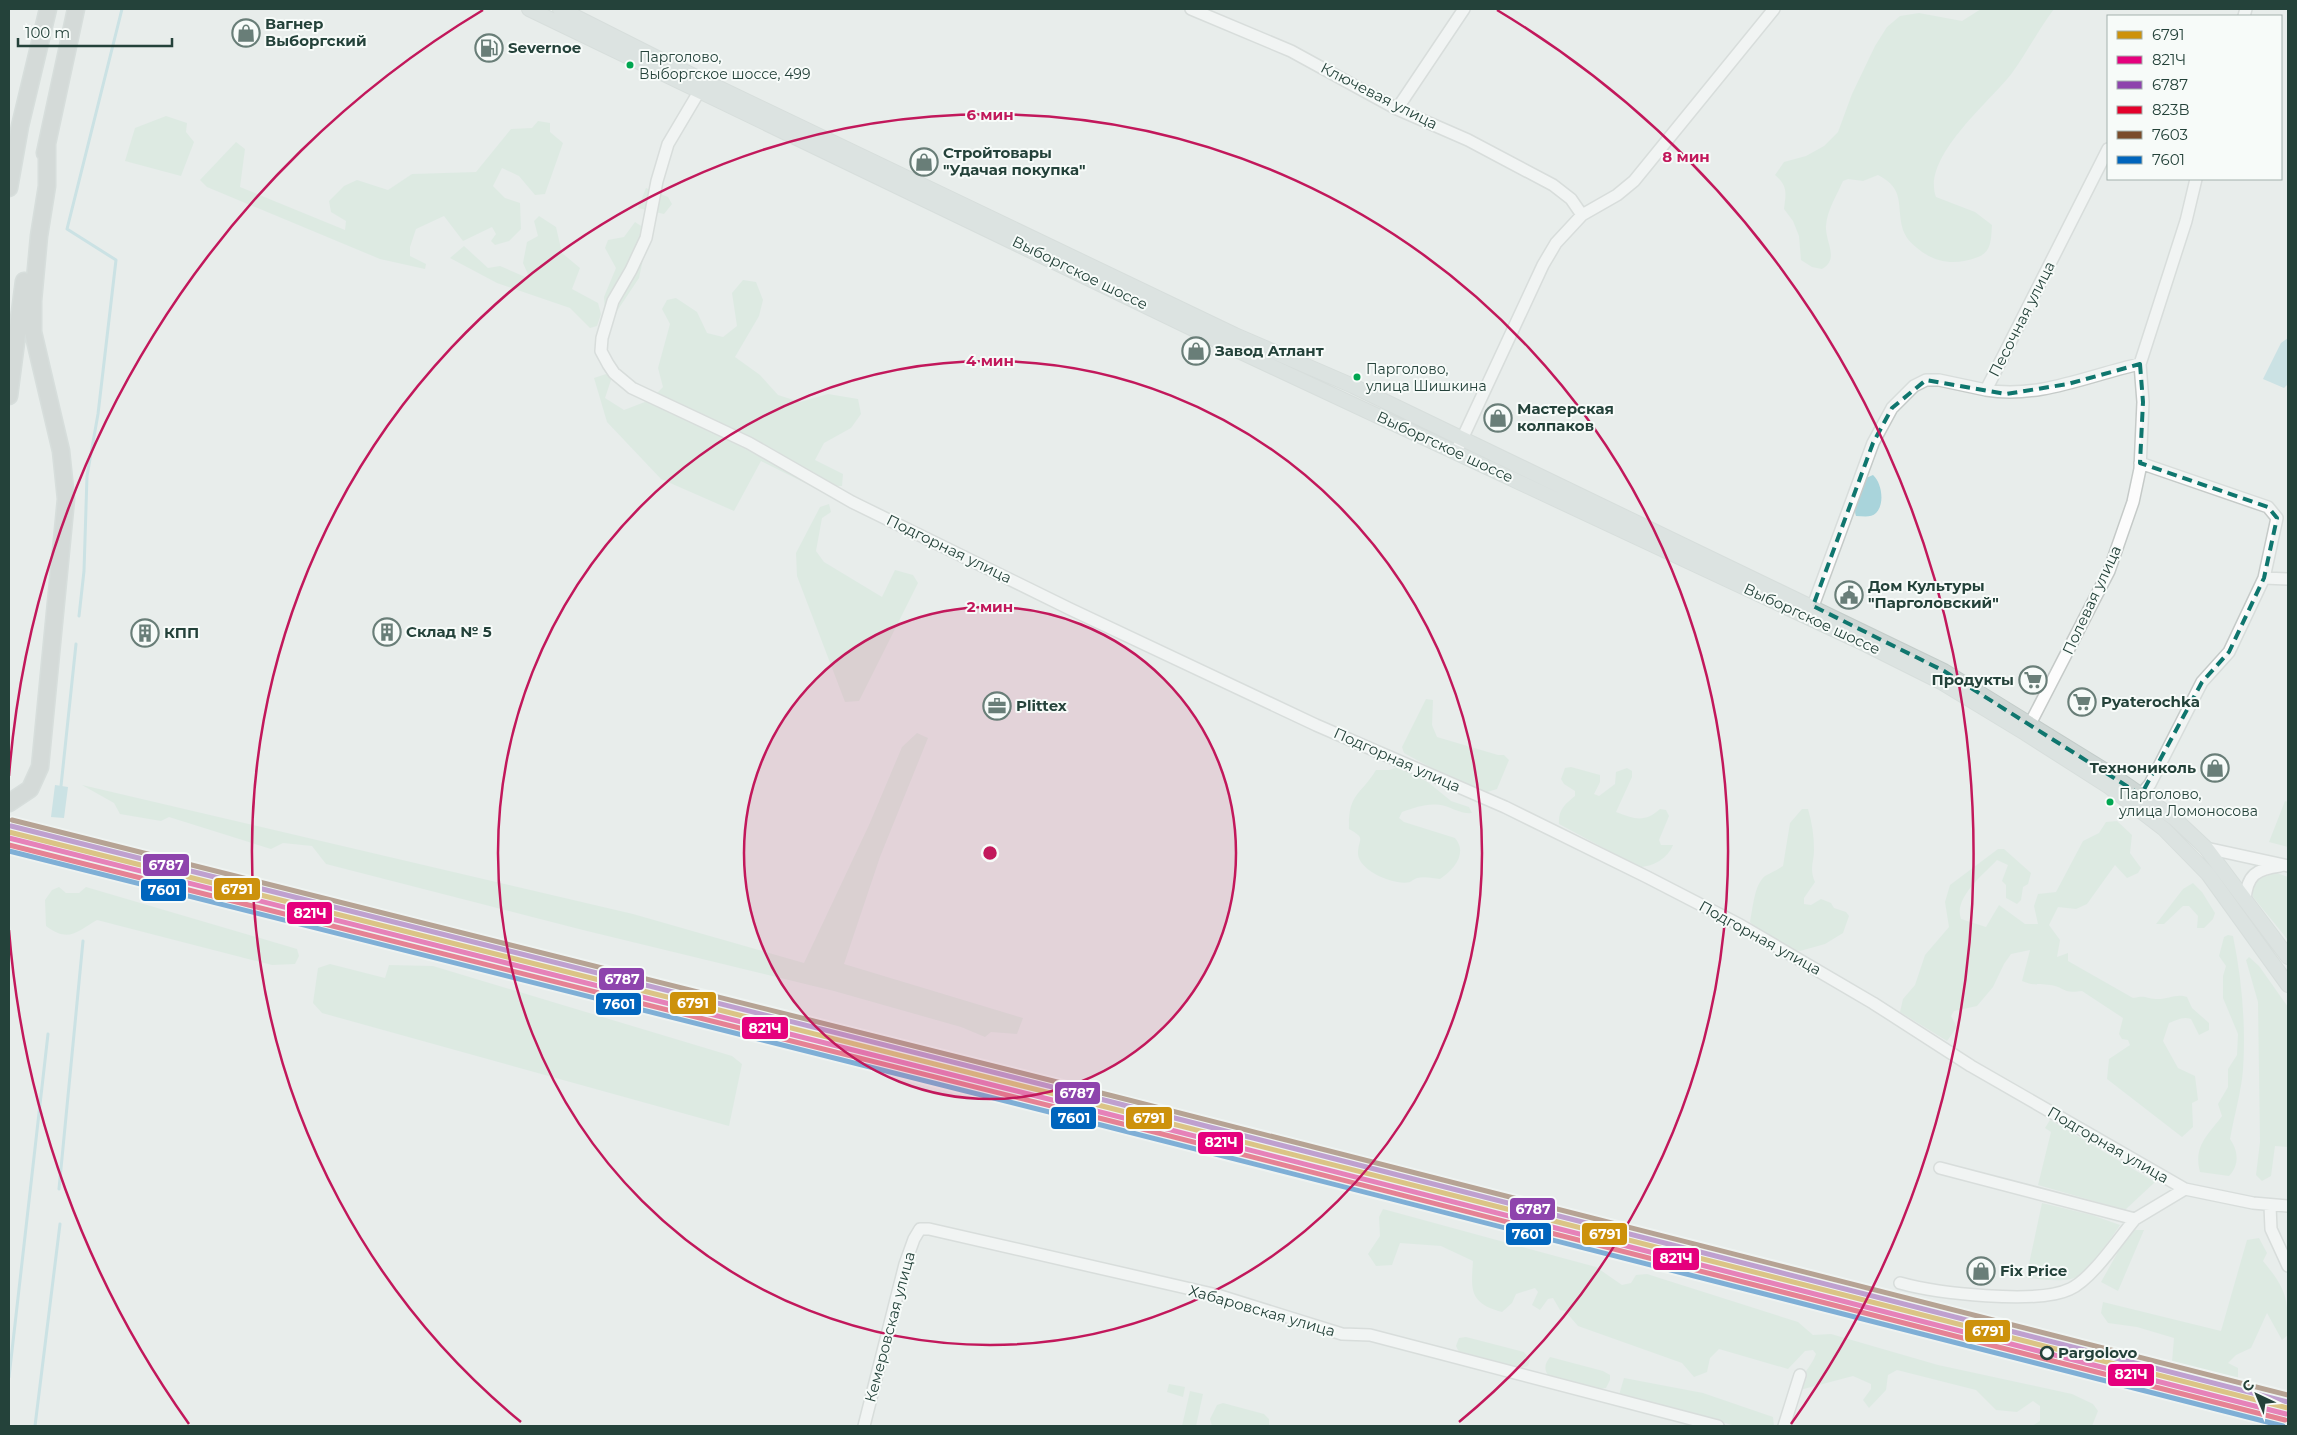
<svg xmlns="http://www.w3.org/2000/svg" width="2297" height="1435" font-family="Montserrat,sans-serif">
	<rect width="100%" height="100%" fill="#e8edeb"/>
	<path fill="#d1e6d8" d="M1981,9H2054C2039,29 2027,52 2012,73C1991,101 1921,157 1936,197L1975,212L1992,225C1991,238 1992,252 1978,257C1955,266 1935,263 1917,248C1911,243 1906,238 1903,230C1896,206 1906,189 1878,175L1863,181L1848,179L1843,181C1837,195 1827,210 1826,226C1825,242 1840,259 1822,269L1812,267L1801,260L1799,236L1793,221L1784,209C1786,193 1788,186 1775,175L1784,162L1806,156L1824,146L1838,132L1852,94L1875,46L1887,27L1900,16L1919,13L1962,21Z
		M166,116L187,123L186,132L194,142L181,176L125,161L135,128Z
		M538,121L550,123V132L563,143L545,194L535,195L519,176L502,168L493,186L505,198L520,203L521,229L509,241L495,245L491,241L496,234L492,227L463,241L444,216L416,229L410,247V256L426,264L425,269L380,259L207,187L200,180L236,142L245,149L240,187L345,230L346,221L331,212L329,201L344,186L357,180L388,190L412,174L476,172L511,129L532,128Z
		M646,188L668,197L672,204L664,214L638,208Z
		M539,216L556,227L562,253L580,268L572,289L598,303L601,314L597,326L590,328L570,308L497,283L450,258L464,246L488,268L500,266L530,279L523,263L527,242L538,236L534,221Z
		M635,222L649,231L639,278L613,317L605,310L604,297L616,268L605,248L608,240L624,237Z
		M743,280L756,282L763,300L759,316L735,357L760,375L778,395L800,402L828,394L858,399L861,414L851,428L824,443L815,460L843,474L842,486H811L761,461L734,511L661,479L607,422L594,378L606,374L612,377L605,398L624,410L650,400L663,387L658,368L670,324L662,309L667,300L676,298L697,312L707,333L723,337L737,326L732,293Z
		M829,504L831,512L822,518L816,551L824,562L882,597L895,570L913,575L918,583L859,701L845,702L797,576L796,553L820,507Z
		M1426,699L1433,700L1432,725L1437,737L1498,755H1504L1509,760L1497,789L1484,793L1441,773L1404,753L1402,747Z
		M917,733L928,738L880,857L844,964L1023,1018L1017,1034L991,1032L985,1037L961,1027L834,991L583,930L326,864L312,846L283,843L271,849L169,817L161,821L120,814L114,803L82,785L633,914L804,963L869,825L902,747Z
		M1401,766L1429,783L1451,801L1469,807L1472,813C1462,814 1454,809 1445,806C1429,802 1417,807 1402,812L1399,818L1404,822L1455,838C1468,853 1454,870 1440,879C1433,878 1424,876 1417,878C1414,879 1412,881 1410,882C1395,886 1359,871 1358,854C1358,838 1367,839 1349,829C1348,793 1360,796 1376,770H1389Z
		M1571,767L1600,775V782L1594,794L1599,796L1615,784L1616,772L1627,768L1632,771V777L1616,812C1634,819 1645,823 1660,809L1666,810L1669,816L1659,840L1661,845H1673C1668,858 1653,867 1639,867L1559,824C1558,810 1565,804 1575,796V791L1564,784L1561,779L1565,768Z
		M2285,801L2288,802V847L2269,842Z
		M1802,809H1808C1812,822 1814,836 1814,850C1814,863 1809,868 1815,882L1804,898V904L1811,905L1821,899L1831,903L1834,908L1846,912L1849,916L1843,933L1825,944L1800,951L1787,948L1760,933L1750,922C1753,908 1754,885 1765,876C1770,873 1777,870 1783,866L1790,823Z
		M2117,821L2132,835L2130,853L2141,868L2138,873L2127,878L2115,865L2087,904L2076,909L2058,907L2049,925L2060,940L2057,957L2068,953V961L2133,998C2147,995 2144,998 2156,999C2167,1000 2176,993 2187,997L2192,1008L2209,1023V1030L2199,1035L2191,1019C2183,1016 2177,1020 2169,1023L2163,1041L2178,1068L2195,1076L2198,1100L2192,1103L2193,1127L2182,1137L2107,1079L2109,1059L2130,1045L2128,1040L2122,1039L2119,1034L2123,1018L2082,991C2062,994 2065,987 2050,985C2039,984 2033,986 2022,981L2030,950L2011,954L2004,964L1993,987L1977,1006L1954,1011L1951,1016L1957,1027L1947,1041L1900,1012L1903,999L1915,985L1925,955L1949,927L1945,902L1950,885L1998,849H2004L2031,873L2028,884L2023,887L2021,900L2017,904L2006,898V885L2002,881L2008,865L1997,860C1984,874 1953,898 1961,919L1986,927L1999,905L2025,924H2038L2034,906L2038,894L2056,892L2083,841L2099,833L2106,822Z
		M2274,872L2288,877V940L2253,897L2251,887L2263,873Z
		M2193,883L2202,892L2215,913L2213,919L2204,928H2197L2198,916L2189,906H2183L2164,924H2156L2183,889Z
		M59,887L66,893H79L86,887L297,949L299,956L295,964L272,965L97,920C76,932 69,943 46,926L45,900L52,890Z
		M2228,935L2233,936C2242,980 2246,1026 2243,1070C2241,1093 2234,1116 2230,1139C2238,1150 2240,1165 2229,1176L2200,1172C2193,1146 2208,1135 2222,1116L2218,1104L2228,1087V1069L2237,1055L2238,1034L2223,998V976L2226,966L2219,956L2224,937Z
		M2249,957L2259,966L2288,1007V1147L2275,1146L2271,1176L2262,1181L2256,1175L2260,1142L2258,1002L2246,960Z
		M330,964L385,978L389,965L433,966L732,1056L742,1064L729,1126L322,1013L313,1003L318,968Z
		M2050,1120L2155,1182L2125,1210L2038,1185L2051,1132L2045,1128Z
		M2042,1203L2092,1215L2120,1225C2110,1239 2095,1266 2081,1275C2067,1284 2042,1279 2026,1278Z
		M1383,1209L1596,1267L1622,1285L1631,1283L1636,1275L1647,1274L1798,1322L1813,1335L1831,1334L1938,1365L2072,1394L2093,1404L2098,1411L2092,1426H2032L2040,1421V1406L2033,1401L2017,1412L1996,1410L1976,1390L1897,1370L1888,1375L1886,1390L1869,1408L1863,1400L1871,1389V1384L1853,1376L1796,1391C1799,1376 1811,1368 1816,1354L1813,1350L1805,1351L1788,1369L1719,1349L1710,1358L1707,1372L1694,1377L1682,1363L1578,1326L1565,1311L1560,1310L1553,1298L1548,1299L1540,1310L1532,1305L1538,1292L1535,1288L1516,1294L1512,1303L1502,1312C1469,1303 1471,1290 1473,1261L1441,1246L1400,1243L1392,1265L1376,1266L1368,1254L1380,1236L1379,1217Z
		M2134,1230H2144L2118,1291L2101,1282L2119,1250Z
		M2259,1238L2267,1253L2263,1261C2287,1290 2288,1298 2288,1335L2282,1340L2267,1313L2251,1348L2236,1355L2228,1363L2238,1368V1378L2172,1362L2174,1338L2137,1327L2108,1323L2101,1313L2103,1302L2221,1331L2247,1240Z
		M1466,1337L1524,1352L1530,1360L1528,1366L1521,1368L1459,1352L1456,1346L1459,1338Z
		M1550,1357L1603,1371L1610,1375V1380L1606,1388L1595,1390L1549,1377C1544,1369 1544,1365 1550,1357Z
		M1624,1378L1703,1393L1773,1417L1774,1426H1736L1619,1395Z
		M1169,1384L1185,1387L1183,1397L1167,1392Z
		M1190,1391L1203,1394L1196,1426H1182Z
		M1223,1403L1264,1414L1269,1419V1426H1212L1210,1419L1217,1405Z"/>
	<path fill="#a9d4db" d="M2288,338V384L2284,388L2263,379L2281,343Z
		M1873,475C1882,483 1885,504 1876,513C1871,518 1863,516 1856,516C1852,507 1861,487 1866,478Z
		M55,785L68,787L64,818L51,817Z"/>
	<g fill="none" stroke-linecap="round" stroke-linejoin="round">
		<path stroke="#a9d4db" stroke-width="3" d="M79,616L84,571L87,476L98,414L116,260L67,229L122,9
			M61,786L76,644
			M59,1189L83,941
			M9,1377L48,1034
			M35,1426L60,1224"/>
		<g stroke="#c5cac8" stroke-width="14">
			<path id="minor" d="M1191,9L1291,51L1397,109L1468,140L1553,185L1571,199L1582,215
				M2244,16L2246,9
				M700,90L668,144L657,181L646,238L631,270L613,301L602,338L601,351L608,364L614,373L632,388L749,443L852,502L1070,609L1316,725L1505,807L1647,877L1740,925L1873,1003L1971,1066L2185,1189L2253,1203L2288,1206
				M1397,109L1464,9
				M1986,390C2039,399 2089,375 2140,364
				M1456,452L1543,265L1556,243L1582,215L1617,195L1634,181L1774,9
				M2140,463L2268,507L2277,518L2264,578L2229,652L2202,682L2150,784L2141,795
				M2264,578L2288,579
				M1813,606L1873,443L1892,408L1914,386L1926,380H1939L1986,390L2108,149
				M2030,724L2109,571L2133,502L2140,469L2143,402L2140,364L2186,221L2196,179
				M2206,848L2288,866
				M2245,900C2247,875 2256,869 2280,866
				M1940,1168L2135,1219L2185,1189
				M2270,1206L2271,1229L2288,1266
				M1900,1283C1936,1293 2037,1305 2070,1289C2092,1279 2119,1238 2135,1219
				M864,1426L905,1264L914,1239L920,1229H929L1217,1295L1342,1334L1370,1335L1718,1426
				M1784,1426L1800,1375"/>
		</g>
		<g stroke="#c3ccc9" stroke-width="16">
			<path id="major" d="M529,9L1243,353L1867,645L1941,682L2025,733L2108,786L2164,829L2208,874L2288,985
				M560,9L671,65L1235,335L1353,386L1944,671L2114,776L2174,818L2206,848L2288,957"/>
		</g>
		<g stroke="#c3ccc9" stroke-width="19">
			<path id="highway" d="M45,153L76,9
				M9,188L20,126L48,9
				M9,396L24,281
				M9,803L30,789L40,767L66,499L61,451L33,332V301L39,236L47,186V143"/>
		</g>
		<use href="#minor" stroke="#fcfcfc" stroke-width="11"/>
		<use href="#major" stroke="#cfd7d5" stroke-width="14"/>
		<use href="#highway" stroke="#bcc4c2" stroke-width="16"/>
		<g stroke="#f7fbf9" stroke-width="9">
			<path id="rail-1" d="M9,832L1110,1108L2288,1408"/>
		</g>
		<g stroke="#f7fbf9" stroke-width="9">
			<path id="rail-2" d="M9,838L1108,1114L2286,1414"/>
		</g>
		<g stroke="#f7fbf9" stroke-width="9">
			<path id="rail-3" d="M11,826L1112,1102L2288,1402"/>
		</g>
		<g stroke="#f7fbf9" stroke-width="9">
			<path id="rail-4" d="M9,845L1107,1120L2285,1420"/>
		</g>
		<g stroke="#f7fbf9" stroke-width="9">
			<path id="rail-5" d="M12,820L1113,1096L2288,1395"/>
		</g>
		<g stroke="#f7fbf9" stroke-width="9">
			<path id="rail-6" d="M9,851L1105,1126L2283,1426"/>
		</g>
		<use href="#rail-1" stroke="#cd920c" stroke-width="5"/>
		<use href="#rail-2" stroke="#e5007d" stroke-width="5"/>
		<use href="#rail-3" stroke="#8e44ad" stroke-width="5"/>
		<use href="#rail-4" stroke="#e4002b" stroke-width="5"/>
		<use href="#rail-5" stroke="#7a4b2a" stroke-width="5"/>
		<use href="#rail-6" stroke="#0065bd" stroke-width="5"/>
	</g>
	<path d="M0 0H2297V1435H0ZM2140,364L2143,402L2140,463L2268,507L2277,518L2264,578L2229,652L2202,682L2141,795L1944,671L1813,606L1873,443L1892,408L1926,380L2006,394L2068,384Z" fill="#e8edeb" fill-opacity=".55" fill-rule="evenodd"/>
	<path fill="none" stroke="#0f766e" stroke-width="4" stroke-dasharray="10 6" stroke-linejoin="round" d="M2140,364L2143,402L2140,463L2268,507L2277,518L2264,578L2229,652L2202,682L2141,795L1944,671L1813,606L1873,443L1892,408L1926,380L2006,394L2068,384Z"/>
	<circle cx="990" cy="853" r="246" fill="#c2185b" fill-opacity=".12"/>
	<g fill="none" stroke="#c2185b" stroke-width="2.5">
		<circle cx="990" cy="853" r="246"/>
		<circle cx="990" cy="853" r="492"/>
		<path d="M521 1422A738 738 0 1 1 1459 1422"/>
		<path d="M189 1424A984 984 0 0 1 9 930M9 776A984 984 0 0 1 483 10M1497 10A984 984 0 0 1 1791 1424"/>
	</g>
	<defs>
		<g id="shop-ring" transform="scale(1.4375)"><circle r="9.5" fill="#f7fbf9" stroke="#697e78" stroke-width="1.5"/><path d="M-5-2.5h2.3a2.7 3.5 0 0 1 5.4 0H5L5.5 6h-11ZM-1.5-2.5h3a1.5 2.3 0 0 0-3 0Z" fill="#697e78"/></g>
		<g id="fuel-ring" transform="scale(1.4375)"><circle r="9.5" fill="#f7fbf9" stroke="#697e78" stroke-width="1.5"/><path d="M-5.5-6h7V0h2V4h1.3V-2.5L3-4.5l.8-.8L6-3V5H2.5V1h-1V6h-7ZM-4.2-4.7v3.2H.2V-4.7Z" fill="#697e78"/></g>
		<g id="civic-ring" transform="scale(1.4375)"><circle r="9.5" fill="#f7fbf9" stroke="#697e78" stroke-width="1.5"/><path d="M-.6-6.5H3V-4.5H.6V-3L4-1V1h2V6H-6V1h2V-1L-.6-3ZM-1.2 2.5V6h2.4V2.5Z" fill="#697e78"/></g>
		<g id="building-ring" transform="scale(1.4375)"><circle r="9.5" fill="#f7fbf9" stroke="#697e78" stroke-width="1.5"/><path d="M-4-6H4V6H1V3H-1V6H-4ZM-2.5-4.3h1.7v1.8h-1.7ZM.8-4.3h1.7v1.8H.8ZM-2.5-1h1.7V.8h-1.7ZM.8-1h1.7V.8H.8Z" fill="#697e78"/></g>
		<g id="supermarket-ring" transform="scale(1.4375)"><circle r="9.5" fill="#f7fbf9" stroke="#697e78" stroke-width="1.5"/><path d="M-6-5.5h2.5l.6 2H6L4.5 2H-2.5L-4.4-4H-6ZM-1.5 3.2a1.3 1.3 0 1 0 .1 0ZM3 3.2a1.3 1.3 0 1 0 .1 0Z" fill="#697e78"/></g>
		<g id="office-ring" transform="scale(1.4375)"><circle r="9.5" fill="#f7fbf9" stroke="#697e78" stroke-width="1.5"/><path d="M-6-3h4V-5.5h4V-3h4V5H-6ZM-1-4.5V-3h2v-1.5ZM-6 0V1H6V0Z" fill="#697e78"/></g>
	</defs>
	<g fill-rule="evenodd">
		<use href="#shop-ring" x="246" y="33"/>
		<use href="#fuel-ring" x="489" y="48"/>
		<use href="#shop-ring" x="924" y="162"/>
		<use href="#shop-ring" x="1196" y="351"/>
		<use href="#shop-ring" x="1498" y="418"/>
		<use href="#civic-ring" x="1849" y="595"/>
		<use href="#building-ring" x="387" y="632"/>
		<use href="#building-ring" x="145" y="633"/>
		<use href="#supermarket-ring" x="2033" y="680"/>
		<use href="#supermarket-ring" x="2082" y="702"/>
		<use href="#office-ring" x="997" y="706"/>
		<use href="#shop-ring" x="2215" y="768"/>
		<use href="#shop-ring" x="1981" y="1271"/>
	</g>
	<g fill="#00a651" stroke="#f7fbf9" stroke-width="2">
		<circle cx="630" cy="65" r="4.5"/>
		<circle cx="1357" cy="377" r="4.5"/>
		<circle cx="2110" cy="802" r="4.5"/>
	</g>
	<circle fill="#f7fbf9" stroke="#24423a" stroke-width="2.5" cx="2047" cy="1353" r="6"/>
	<g text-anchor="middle" stroke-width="4" stroke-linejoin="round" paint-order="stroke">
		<g font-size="14" fill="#24423a" stroke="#f7fbf9" text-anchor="start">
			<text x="639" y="62">Парголово,<tspan x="639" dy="17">Выборгское шоссе, 499</tspan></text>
			<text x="1366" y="374">Парголово,<tspan x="1366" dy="17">улица Шишкина</tspan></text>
			<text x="2119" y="799">Парголово,<tspan x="2119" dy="17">улица Ломоносова</tspan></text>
		</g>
		<g font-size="15" font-weight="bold" fill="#24423a" stroke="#f7fbf9" text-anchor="start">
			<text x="265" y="29">Вагнер<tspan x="265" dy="17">Выборгский</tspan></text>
			<text x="508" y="53">Severnoe</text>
			<text x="943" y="158">Cтройтовары<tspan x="943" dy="17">"Удачая покупка"</tspan></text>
			<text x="1215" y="356">Завод Атлант</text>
			<text x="1517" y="414">Мастерская<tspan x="1517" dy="17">колпаков</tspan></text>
			<text x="1868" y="591">Дом Культуры<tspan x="1868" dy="17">"Парголовский"</tspan></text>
			<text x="406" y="637">Склад № 5</text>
			<text x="164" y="638">КПП</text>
			<text x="2014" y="685" text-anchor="end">Продукты</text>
			<text x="2101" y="707">Pyaterochka</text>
			<text x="1016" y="711">Plittex</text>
			<text x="2196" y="773" text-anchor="end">Технониколь</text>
			<text x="2000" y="1276">Fix Price</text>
		</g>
		<g font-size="15" fill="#24423a" stroke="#f7fbf9">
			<text transform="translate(1379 96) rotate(27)" y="5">Ключевая улица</text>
			<text transform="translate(1080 273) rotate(26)" y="5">Выборгское шоссе</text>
			<text transform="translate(2022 319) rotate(-63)" y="5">Песочная улица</text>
			<text transform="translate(1445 447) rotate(25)" y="5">Выборгское шоссе</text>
			<text transform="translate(949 549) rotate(26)" y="5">Подгорная улица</text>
			<text transform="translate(2092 600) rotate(-65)" y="5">Полевая улица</text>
			<text transform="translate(1812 619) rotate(25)" y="5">Выборгское шоссе</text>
			<text transform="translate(1397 760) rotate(24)" y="5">Подгорная улица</text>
			<text transform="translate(1760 938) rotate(29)" y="5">Подгорная улица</text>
			<text transform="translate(2108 1145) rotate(30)" y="5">Подгорная улица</text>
			<text transform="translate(1262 1311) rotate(16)" y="5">Хабаровская улица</text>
			<text transform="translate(890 1327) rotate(-75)" y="5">Кемеровская улица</text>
		</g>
		<g font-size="15" font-weight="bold" fill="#24423a" stroke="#f7fbf9" text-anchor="start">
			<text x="2058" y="1358">Pargolovo</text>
		</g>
	</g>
	<circle cx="990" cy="853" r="8" fill="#c2185b" stroke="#f7fbf9" stroke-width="2.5"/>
	<g font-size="15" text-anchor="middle" font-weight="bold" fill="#c2185b" stroke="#f7fbf9" stroke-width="4" stroke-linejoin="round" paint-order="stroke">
		<text x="990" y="120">6 мин</text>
		<text x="1686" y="162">8 мин</text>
		<text x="990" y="366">4 мин</text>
		<text x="990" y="612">2 мин</text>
	</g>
	<g stroke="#f7fbf9" stroke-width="2">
		<rect x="142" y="853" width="48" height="24" rx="5" fill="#8e44ad"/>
		<rect x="213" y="877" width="48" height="24" rx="5" fill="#cd920c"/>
		<rect x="140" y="878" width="47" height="24" rx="5" fill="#0065bd"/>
		<rect x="286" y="901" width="47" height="24" rx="5" fill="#e5007d"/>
		<rect x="598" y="967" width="47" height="24" rx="5" fill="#8e44ad"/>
		<rect x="669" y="991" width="48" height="24" rx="5" fill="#cd920c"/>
		<rect x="595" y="992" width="47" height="24" rx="5" fill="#0065bd"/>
		<rect x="741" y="1016" width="48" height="24" rx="5" fill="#e5007d"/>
		<rect x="1054" y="1081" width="47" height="24" rx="5" fill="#8e44ad"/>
		<rect x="1125" y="1106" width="48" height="24" rx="5" fill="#cd920c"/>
		<rect x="1050" y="1106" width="47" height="24" rx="5" fill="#0065bd"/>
		<rect x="1197" y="1131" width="47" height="24" rx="5" fill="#e5007d"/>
		<rect x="1509" y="1197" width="47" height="24" rx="5" fill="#8e44ad"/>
		<rect x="1505" y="1222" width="47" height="24" rx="5" fill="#0065bd"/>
		<rect x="1581" y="1222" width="47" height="24" rx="5" fill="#cd920c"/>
		<rect x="1652" y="1247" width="48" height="24" rx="5" fill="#e5007d"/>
		<rect x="1964" y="1319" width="47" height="24" rx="5" fill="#cd920c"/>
		<rect x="2107" y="1363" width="48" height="24" rx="5" fill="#e5007d"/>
	</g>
	<g font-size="14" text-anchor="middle" font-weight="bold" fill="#fff">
		<text x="166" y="870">6787</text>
		<text x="237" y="894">6791</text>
		<text x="164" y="895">7601</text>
		<text x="310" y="918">821Ч</text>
		<text x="622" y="984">6787</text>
		<text x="693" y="1008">6791</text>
		<text x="619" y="1009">7601</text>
		<text x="765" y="1033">821Ч</text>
		<text x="1077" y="1098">6787</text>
		<text x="1149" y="1123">6791</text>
		<text x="1074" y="1123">7601</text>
		<text x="1221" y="1147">821Ч</text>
		<text x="1533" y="1214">6787</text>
		<text x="1528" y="1239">7601</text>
		<text x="1605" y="1239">6791</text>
		<text x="1676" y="1263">821Ч</text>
		<text x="1988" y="1336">6791</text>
		<text x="2131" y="1379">821Ч</text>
	</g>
	<rect width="2297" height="1435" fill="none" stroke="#24423a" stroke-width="20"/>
	<rect x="2107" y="15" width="175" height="165" fill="#f7fbf9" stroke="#a3b1ad"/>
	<rect x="2117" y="31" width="25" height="8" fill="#cd920c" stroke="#a3b1ad"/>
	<text x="2152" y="40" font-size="15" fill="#24423a">6791</text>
	<rect x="2117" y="56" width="25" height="8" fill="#e5007d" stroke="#a3b1ad"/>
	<text x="2152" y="65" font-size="15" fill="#24423a">821Ч</text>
	<rect x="2117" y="81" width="25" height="8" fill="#8e44ad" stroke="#a3b1ad"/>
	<text x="2152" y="90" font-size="15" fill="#24423a">6787</text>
	<rect x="2117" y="106" width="25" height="8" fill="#e4002b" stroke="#a3b1ad"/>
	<text x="2152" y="115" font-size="15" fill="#24423a">823В</text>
	<rect x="2117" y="131" width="25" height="8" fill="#7a4b2a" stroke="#a3b1ad"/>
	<text x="2152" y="140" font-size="15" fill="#24423a">7603</text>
	<rect x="2117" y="156" width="25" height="8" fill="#0065bd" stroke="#a3b1ad"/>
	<text x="2152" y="165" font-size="15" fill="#24423a">7601</text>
	<g transform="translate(2257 1395) rotate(316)" stroke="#f7fbf9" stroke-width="4" paint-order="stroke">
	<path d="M0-4L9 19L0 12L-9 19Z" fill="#24423a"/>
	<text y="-8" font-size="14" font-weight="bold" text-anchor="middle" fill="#24423a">С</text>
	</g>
	<path d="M18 38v8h154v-8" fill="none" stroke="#24423a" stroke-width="2.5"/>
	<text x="25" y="38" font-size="15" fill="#24423a" stroke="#f7fbf9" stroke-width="4" paint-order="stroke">100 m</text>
</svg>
